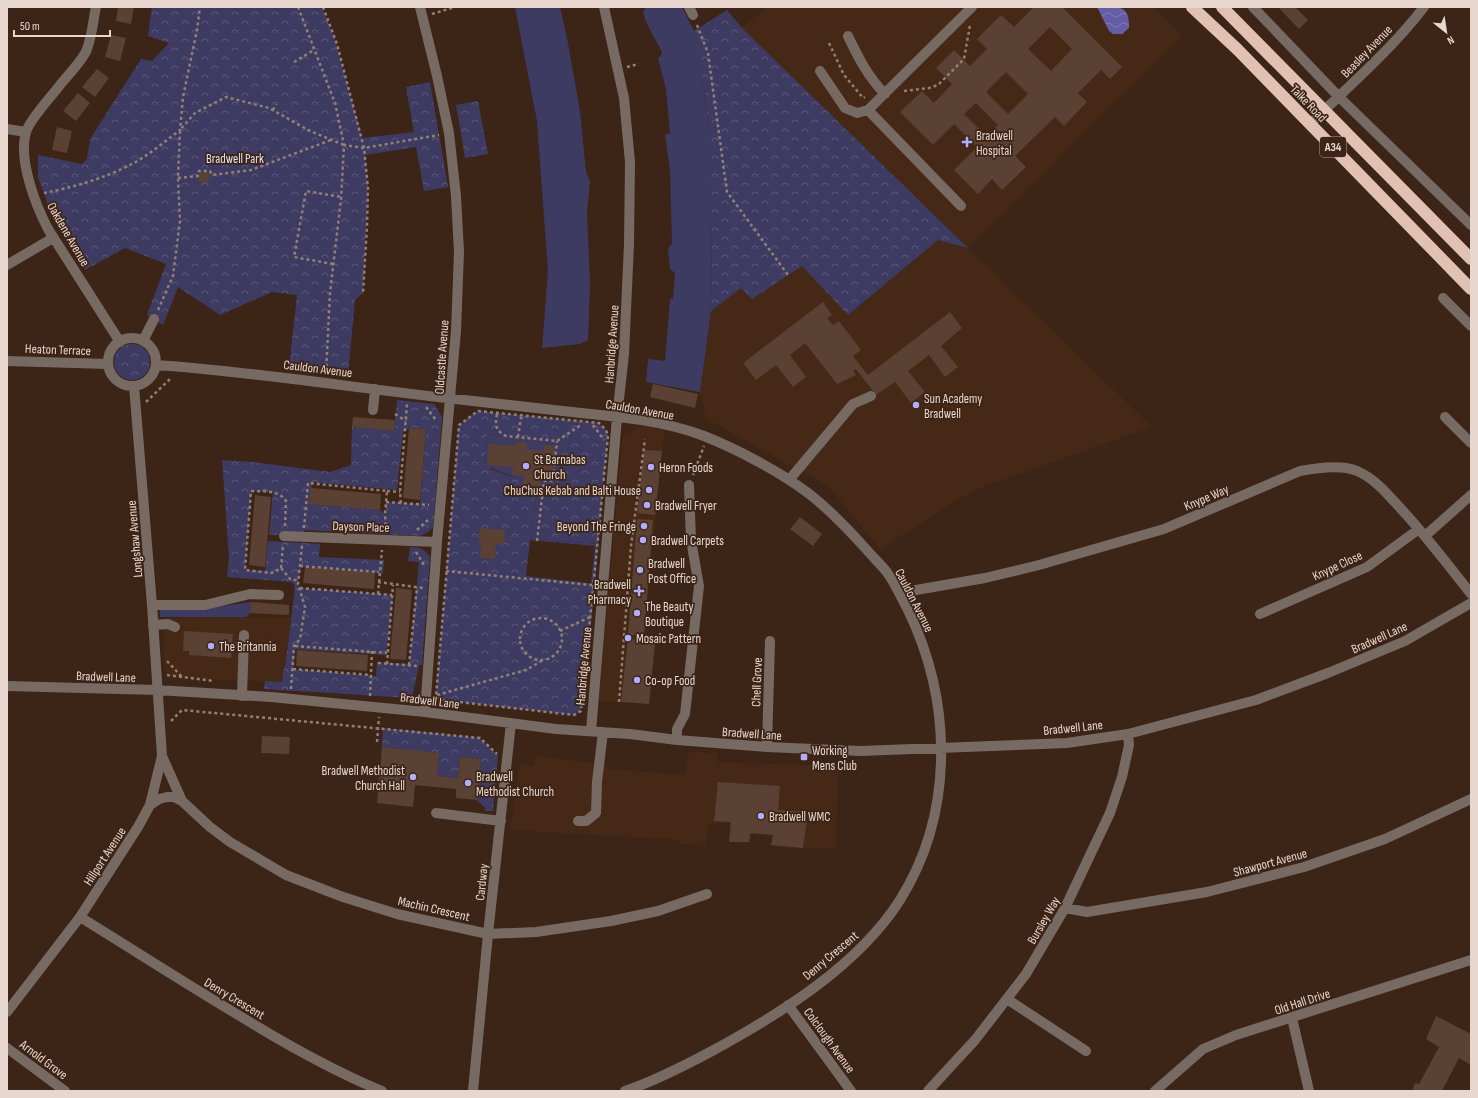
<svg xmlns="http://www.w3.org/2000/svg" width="1478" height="1098" font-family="'Sofia Sans Condensed',sans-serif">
	<defs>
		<pattern id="forest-crowns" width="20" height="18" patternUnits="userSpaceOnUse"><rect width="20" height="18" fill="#3e3b63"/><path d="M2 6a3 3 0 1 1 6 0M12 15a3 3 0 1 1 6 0" fill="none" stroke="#5a5778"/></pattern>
		<pattern id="water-waves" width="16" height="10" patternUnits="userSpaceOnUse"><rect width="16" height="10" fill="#655ea6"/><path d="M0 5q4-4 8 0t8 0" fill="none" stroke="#827cb5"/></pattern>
	</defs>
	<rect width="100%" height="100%" fill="#3c2417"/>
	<path fill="#462817" d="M768,7H1155L1182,36L968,248L1152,427L974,490L880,549L828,486L706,419L700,392L711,311L741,288L752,299L802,266L848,315L938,240L967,247L741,27Z
		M644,425L665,428L644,635L656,640L650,704L598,701L623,435Z
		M291,617L283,682L169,678L164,668V618Z
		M689,752L717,753V762L838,766L836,848L802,849L770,846L772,835L752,834L750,842H729L730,823H709L706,845L680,844L681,840L510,830L520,764L534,766L535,756L608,765V769L685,775Z"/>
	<path fill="#3e3b63" d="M515,7H560L567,38L580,111L586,172L590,181L587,213L590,283L588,340L580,344L542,348L548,271L537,121Z
		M646,7H682L694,31L701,60L710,145L712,206L711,311L700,392L646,382L648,359L665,361L670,299H673L675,273L670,269L668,249L672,243L670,171L665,134H670L666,89L658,58L661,56L662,52L647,24L643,12Z
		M487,434L558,441L555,484H546L539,539L598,544L595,584L591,583L595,546L530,540L535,496L518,495L519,479L485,466Z
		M251,602L250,613L246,617H160V607L209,608Z"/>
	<path fill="url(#forest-crowns)" fill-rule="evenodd" d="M152,7H322L335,40L362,138L414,132L406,87L430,82L448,187L424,191L416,147L365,155L368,188L363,293L355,300L348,375L289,368L297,295L272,292L220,315L178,287L163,325L147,315L166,264L125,248L85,270L53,218L38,177V155L82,164L87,159L90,139L141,59L152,61L169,43L148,36Z
		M727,10L741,27L968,248L938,240L848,315L802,266L752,299L741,288L711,311C712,218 715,123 694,31Z
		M478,101L488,154L465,158L456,105Z
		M114 362a18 18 0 1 1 36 0a18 18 0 1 1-36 0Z
		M397,400L434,404L442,417L433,527L428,532L420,536L304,530V534L269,535L273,492L251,491L245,570L265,571L268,541L320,544L319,557L384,560L383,574L301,567L298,584L300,588L393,595L386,655L295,649L293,669L376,676L377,662L409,664L419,562L408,561L410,547C420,547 424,549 430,557L422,665H419L412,698L264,689L265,681L282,682L284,668H285L295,587L292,582L227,577L229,557L222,460L252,462L330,472L351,465L352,427L394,431ZM409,428L426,429L420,504L386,502V518L385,514L380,510L310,504L312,482L397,490L403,432Z
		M478,411L599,423L606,430L608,436L598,544L539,539L546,483H555L558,441L487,434L485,466L490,467V469L519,479V495L535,496L526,576L595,584L581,711L574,715L441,700L436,696L459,425Z
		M383,728L480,738L498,756L493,811H485V808L477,800L481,759L460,757L458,778L437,776L439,753L382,747Z"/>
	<path fill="url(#water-waves)" d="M1097,7C1116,7 1130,3 1129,28L1122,34H1113L1109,31Z"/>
	<path fill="#5b4134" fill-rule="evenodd" d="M118,7H134L131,24L116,21Z
		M1034,7H1062L1122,67L1110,79L1101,70L1078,93L1087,102L1064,126L1055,117L1015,156L1026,167L1002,190L992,179L978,194L954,170L977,147L954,124L933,145L900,112L922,91L934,103L952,84L936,68L954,50L970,66L987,49L977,39L1001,15L1014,27ZM1050,27L1072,49L1051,71L1028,49ZM1006,72L1028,94L1008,114L986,92ZM976,103L998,125L986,136L964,114Z
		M1278,7H1295L1308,20L1299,29Z
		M111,35L126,38L120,61L105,57Z
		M97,69L109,78L95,97L82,87Z
		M78,93L90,103L76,121L63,111Z
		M57,127L72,131L67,153L52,150Z
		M200,172L210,173L208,183L198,182Z
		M823,302L832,315L827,318L833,325L839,321L861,350L853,356L868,375L950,312L962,328L941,346L958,367L945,377L929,355L908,371L925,392L911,403L895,382L876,395L856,369L853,371L856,375L837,384L805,343L790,355L806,377L793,387L776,365L756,380L743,363Z
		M653,384L698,394L695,408L650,397Z
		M353,417L395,420L394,431L352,427Z
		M409,428L426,429L420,500L403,498Z
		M516,442L527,443L526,449L544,451V445L555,446L551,478L541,477L540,491L522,490L524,476L512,474L513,467L487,465L489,444L516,446Z
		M644,450L662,451L655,515L637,513Z
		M311,488L381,494L380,510L309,504Z
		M255,495L271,497L265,567L249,565Z
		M800,517L822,534L813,546L790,529Z
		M637,519L653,520L644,635H628Z
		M480,528L505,530L504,545L496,544L495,559L480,558L481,542H479Z
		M305,567L375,573L374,589L303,583Z
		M396,588L412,590L406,660L390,659Z
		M251,602L289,605V615L250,613Z
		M184,631L233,634L232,642H238V651H232L231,658L189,655V651H183Z
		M628,639L655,641L649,704L621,702Z
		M297,650L368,655L367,671L296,666Z
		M262,736L290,737L289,754L261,753Z
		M382,747L439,753L437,776L458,778L460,757L481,759L477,800L456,798V789L415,785L413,807L377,803Z
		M718,782L780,786L778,810L808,812L803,848L771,845L773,835L750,833L749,842H729L731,822L714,821Z
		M1436,1016L1471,1034V1065L1459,1058L1442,1091H1412L1415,1083L1419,1084L1439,1047L1426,1039Z"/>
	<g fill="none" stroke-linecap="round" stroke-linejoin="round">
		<path stroke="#937f74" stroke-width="2.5" stroke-dasharray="3 3" stroke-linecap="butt" d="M298,7L335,103L344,145
			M323,7L337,44L364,148L368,188L367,227L363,293
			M432,14L455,7
			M697,25L708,53L727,192L788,275
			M829,43L844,75L863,98L865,97
			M294,62L314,50
			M627,67L638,64
			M904,91L929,88L938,85L964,59L970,25
			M273,110L276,104
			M178,178L198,176L199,171H210L212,175L251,170L331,140
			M44,193C71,188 105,178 130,165C148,156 164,142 180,130L183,97L197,30L200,7
			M333,264L294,257L306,191L342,197
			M158,310L173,276L180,221L178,178L180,130L195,113L226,97L269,108L310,131L344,145
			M326,373L330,293L341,199L344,145L364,148L439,135
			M146,402L171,378
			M426,407L436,420
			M478,411L599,423L606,430L608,436L581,711L574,715L441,700L436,696L459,425Z
			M395,414L406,421
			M497,414C495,426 495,430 506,436L557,441L581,425
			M593,425L604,440
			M518,437L521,417
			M693,475L704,446
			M387,491L400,492
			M386,502L429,505
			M401,503L400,492L407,404
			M285,526L286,501C278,489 264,492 251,491L245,570L272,573L281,568L291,580H299
			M304,528L308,483L387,491L385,514L386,530
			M417,530L428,520
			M537,541L544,481H553L557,441
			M416,552L424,565
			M300,566L379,572
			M281,568L283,545
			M446,571L592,585
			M378,582L423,588
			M300,588L392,595
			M378,594L382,550
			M520 639a21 21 0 1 1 42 0a21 21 0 1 1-42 0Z
			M560,631L590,617
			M295,646L387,653
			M167,661L182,677
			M378,663L417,666
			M387,664L393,585
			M409,665L417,587
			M293,669L371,675
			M167,675L214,681
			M291,689L294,646L300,639L305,607L298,584L302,546
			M437,695L526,670L545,659
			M370,696L372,651
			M619,702L631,546L645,439
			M171,721L182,710L480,738L497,754
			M377,742L379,717"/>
		<path stroke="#776a63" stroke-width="10" d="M96,7C93,21 92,36 87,49C84,59 67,76 60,85C51,97 30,119 26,132C18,159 35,204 48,229L120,342
			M420,7L437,76L449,133L456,196L459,252L456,331L437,542L425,712
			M689,7L693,15
			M1253,7L1339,97L1471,225
			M848,36C858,57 868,77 885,94
			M820,71L845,108L857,113L868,110L972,7
			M868,110L961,206
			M1310,124C1349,86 1391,50 1424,7
			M7,129L26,132
			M7,265L53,238
			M1443,298L1471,326
			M108 362a24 24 0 1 1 48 0a24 24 0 1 1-48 0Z
			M143,341L154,319
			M7,361L108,364
			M156,365C259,372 361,389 464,400C503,404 542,409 581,413C623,417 665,421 704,436C737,449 780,472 808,493C829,509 848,529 866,549C873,557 880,564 886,571C895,583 901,597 908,610C952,701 955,812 900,900C858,966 780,1014 712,1051C684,1066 655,1081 625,1091
			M373,410L375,389
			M1445,417L1471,443
			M789,480L853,404L871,396
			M284,536L437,542
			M1425,536L1471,495
			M901,595L916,590L985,578L1039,565L1164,529L1300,471C1316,468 1341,464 1357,471C1376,479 1389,496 1403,511C1427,537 1449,566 1471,594
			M152,605H205L250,594L279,595
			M1260,614L1367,567L1419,529
			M153,625L168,624L175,627
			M7,686L157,690L271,697L425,712L556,729L630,734L677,740L767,747L860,751L1067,743L1128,734L1256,700L1328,673L1405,641L1471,603
			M242,696L244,635
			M591,731L617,417L624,354L629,244L630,162L624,98L604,7
			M677,740V729L685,714L699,586L691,540L689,485
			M767,747L770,641
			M162,756L182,801
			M150,805L159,799L167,797H174L182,801L210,827L230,842L286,875L343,897L397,914L488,934L536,932L611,921L658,911L707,894
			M436,813L501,821
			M578,821H586L596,813L597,782L603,732
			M1065,908L1087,912L1207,892L1304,867L1385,839L1471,799
			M80,917C132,949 183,982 235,1013C282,1042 331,1070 382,1091
			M1007,999L1086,1051
			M788,1005L851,1091
			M7,1012L80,917L138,827L150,805L162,756L152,605L134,386
			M1292,1018L1309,1091
			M7,1048L65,1091
			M473,1091L488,934L511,723
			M928,1091L975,1040L1026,974L1065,908L1110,813L1122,777L1129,745L1128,734
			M1155,1091L1203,1049L1236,1035L1471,960"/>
		<path stroke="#e1c2b2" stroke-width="12" d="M1192,7L1237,49L1471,289
			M1222,7L1471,259"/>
	</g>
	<g fill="#b1adfa" stroke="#3c2417" stroke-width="1.5">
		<path d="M965 136h4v4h4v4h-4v4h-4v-4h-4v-4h4z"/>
		<circle cx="916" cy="405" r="4"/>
		<circle cx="526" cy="466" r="4"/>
		<circle cx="651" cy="467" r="4"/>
		<circle cx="649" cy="490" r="4"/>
		<circle cx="647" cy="505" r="4"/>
		<circle cx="644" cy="526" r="4"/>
		<circle cx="643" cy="540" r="4"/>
		<circle cx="640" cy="570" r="4"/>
		<path d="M637 585h4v4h4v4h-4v4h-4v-4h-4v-4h4z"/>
		<circle cx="637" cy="613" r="4"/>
		<circle cx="628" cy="638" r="4"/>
		<circle cx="211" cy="646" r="4"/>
		<circle cx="637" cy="680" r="4"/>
		<rect x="800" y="753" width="8" height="8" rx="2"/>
		<circle cx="413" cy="777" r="4"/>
		<circle cx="468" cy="783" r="4"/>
		<circle cx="761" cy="816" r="4"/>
	</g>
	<g text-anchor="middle" stroke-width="3.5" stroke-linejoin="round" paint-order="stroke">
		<rect fill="#3c2417" stroke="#b4a198" stroke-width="1" x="1320" y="137" width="26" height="20" rx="3"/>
		<g font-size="12" font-weight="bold" fill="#e7d7cf">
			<text x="1333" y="151">A34</text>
		</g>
		<g font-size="13" fill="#e7d7cf" stroke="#3c2417">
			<text transform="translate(1366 51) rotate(-46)" y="5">Beasley Avenue</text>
			<text transform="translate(1309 103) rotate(46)" y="5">Talke Road</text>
			<text transform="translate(69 234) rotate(60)" y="5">Oakdene Avenue</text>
			<text transform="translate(611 344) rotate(-86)" y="5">Hanbridge Avenue</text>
			<text transform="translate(58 349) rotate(2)" y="5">Heaton Terrace</text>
			<text transform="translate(441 357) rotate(-86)" y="5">Oldcastle Avenue</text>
			<text transform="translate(318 368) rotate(7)" y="5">Cauldon Avenue</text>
			<text transform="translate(640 409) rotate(10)" y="5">Cauldon Avenue</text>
			<text transform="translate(1206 497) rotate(-23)" y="5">Knype Way</text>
			<text transform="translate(361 526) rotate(2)" y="5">Dayson Place</text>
			<text transform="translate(134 539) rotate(-95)" y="5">Longshaw Avenue</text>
			<text transform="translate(1337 565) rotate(-25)" y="5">Knype Close</text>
			<text transform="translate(915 600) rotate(63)" y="5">Cauldon Avenue</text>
			<text transform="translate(1379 637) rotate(-24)" y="5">Bradwell Lane</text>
			<text transform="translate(583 666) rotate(-85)" y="5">Hanbridge Avenue</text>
			<text transform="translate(106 676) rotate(2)" y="5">Bradwell Lane</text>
			<text transform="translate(756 682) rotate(-88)" y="5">Chell Grove</text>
			<text transform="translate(430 700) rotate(7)" y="5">Bradwell Lane</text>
			<text transform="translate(1073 727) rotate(-6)" y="5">Bradwell Lane</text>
			<text transform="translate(752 733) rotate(4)" y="5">Bradwell Lane</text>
			<text transform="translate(104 856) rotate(-57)" y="5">Hillport Avenue</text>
			<text transform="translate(1270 862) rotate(-15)" y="5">Shawport Avenue</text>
			<text transform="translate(481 882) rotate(-84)" y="5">Cardway</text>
			<text transform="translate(434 908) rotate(13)" y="5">Machin Crescent</text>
			<text transform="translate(1043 920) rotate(-60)" y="5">Bursley Way</text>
			<text transform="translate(830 955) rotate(-40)" y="5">Denry Crescent</text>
			<text transform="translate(235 998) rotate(31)" y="5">Denry Crescent</text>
			<text transform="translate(1302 1001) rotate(-18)" y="5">Old Hall Drive</text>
			<text transform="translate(830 1040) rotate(54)" y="5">Colclough Avenue</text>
			<text transform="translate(44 1059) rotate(37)" y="5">Arnold Grove</text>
		</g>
		<g font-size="13" fill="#e7d7cf" stroke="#3c2417" text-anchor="start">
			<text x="976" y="140">Bradwell<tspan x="976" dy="15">Hospital</tspan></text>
			<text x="924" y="403">Sun Academy<tspan x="924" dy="15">Bradwell</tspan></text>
			<text x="534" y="464">St Barnabas<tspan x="534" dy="15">Church</tspan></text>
			<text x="659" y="472">Heron Foods</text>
			<text x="641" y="495" text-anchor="end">ChuChus Kebab and Balti House</text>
			<text x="655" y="510">Bradwell Fryer</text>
			<text x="636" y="531" text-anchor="end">Beyond The Fringe</text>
			<text x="651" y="545">Bradwell Carpets</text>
			<text x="648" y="568">Bradwell<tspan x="648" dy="15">Post Office</tspan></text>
			<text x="631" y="589" text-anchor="end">Bradwell<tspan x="631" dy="15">Pharmacy</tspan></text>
			<text x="645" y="611">The Beauty<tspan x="645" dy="15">Boutique</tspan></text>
			<text x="636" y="643">Mosaic Pattern</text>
			<text x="219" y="651">The Britannia</text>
			<text x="645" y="685">Co-op Food</text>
			<text x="812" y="755">Working<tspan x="812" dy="15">Mens Club</tspan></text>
			<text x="405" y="775" text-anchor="end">Bradwell Methodist<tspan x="405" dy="15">Church Hall</tspan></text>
			<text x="476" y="781">Bradwell<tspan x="476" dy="15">Methodist Church</tspan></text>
			<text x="769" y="821">Bradwell WMC</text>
		</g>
		<g font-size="13" fill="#e2e2f6" stroke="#3c2417">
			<text x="235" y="163">Bradwell Park</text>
		</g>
	</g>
	<rect width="1478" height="1098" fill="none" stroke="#e7d7cf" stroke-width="16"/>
	<g transform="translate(1446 32) rotate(150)" stroke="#3c2417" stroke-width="3" paint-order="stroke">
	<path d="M0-3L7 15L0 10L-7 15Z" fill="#e7d7cf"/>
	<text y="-6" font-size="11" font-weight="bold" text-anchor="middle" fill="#e7d7cf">N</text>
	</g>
	<path d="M14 30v6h96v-6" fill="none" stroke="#e7d7cf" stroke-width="2"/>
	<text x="20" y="30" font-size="12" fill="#e7d7cf" stroke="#3c2417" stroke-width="3" paint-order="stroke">50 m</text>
</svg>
